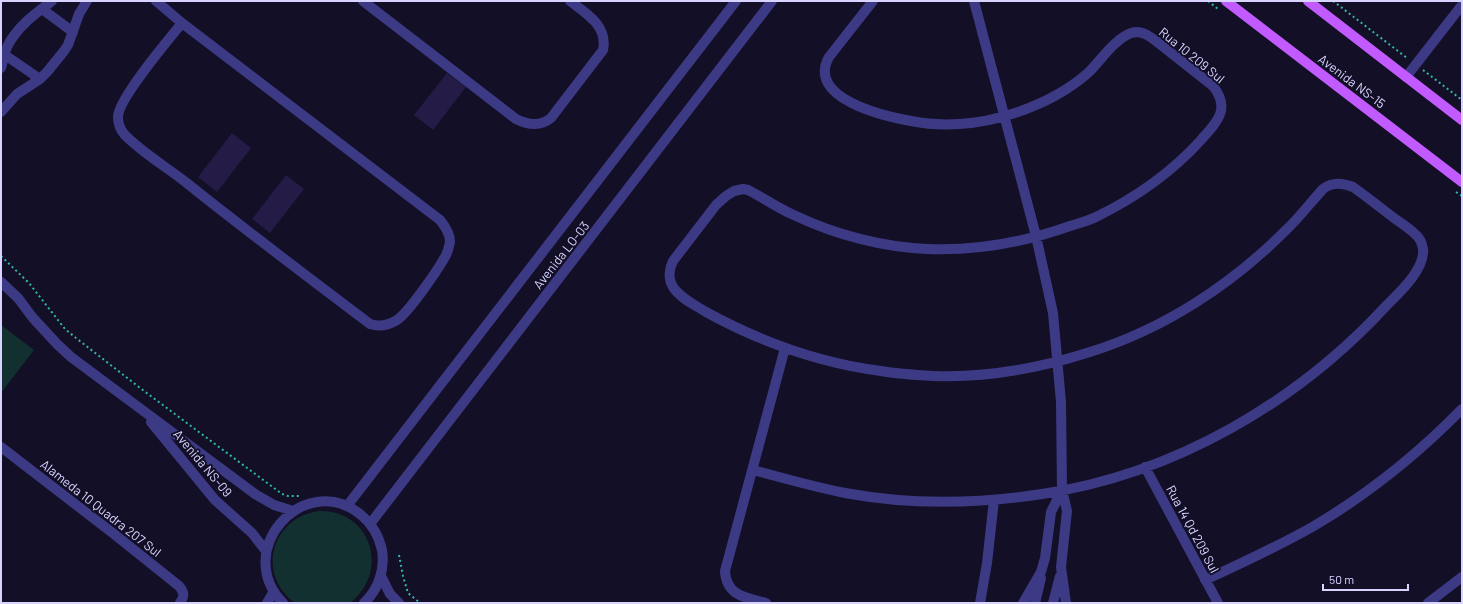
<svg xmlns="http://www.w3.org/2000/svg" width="1463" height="604" font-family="Barlow,sans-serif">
	<rect width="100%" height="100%" fill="#130f26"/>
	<path fill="#12302f" d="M1,325L34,350L1,393Z
		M319,511C372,510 390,572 350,603H295C255,574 272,517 319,511Z"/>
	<path fill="#241b47" d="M447,73L466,87L433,130L414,115Z
		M232,133L251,148L217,192L198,177Z
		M286,175L304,189L270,233L252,219Z"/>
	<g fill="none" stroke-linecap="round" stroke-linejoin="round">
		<path stroke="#2fb8b0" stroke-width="2" stroke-dasharray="2 3" stroke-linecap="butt" d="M1208,1L1218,9
			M1333,1L1407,58
			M1423,70L1462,100
			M1456,192L1462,196
			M1,256L29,283L65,329L76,338L144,391L282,494L288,496H301
			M399,555L403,576L408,593L420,603"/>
		<path stroke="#3d3a85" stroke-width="10" d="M156,1L182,23L440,220C445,226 450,233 450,242C449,247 448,252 445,257C437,271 409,312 397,320C389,325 379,327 370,324C309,278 248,232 188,184C167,167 142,153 124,134C120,129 118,123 118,117C118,99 169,39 182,23
			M363,1L516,119C528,125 540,127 551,118L603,50C608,26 587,14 570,1
			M974,1L1036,236L1053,313L1061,402L1062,490L1067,511L1061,567L1066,603
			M42,9L73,32
			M5,55L40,79
			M1,68C3,61 5,51 8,45C18,26 36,13 52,1
			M1406,77L1462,5
			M1,112L17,94L40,79L47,72L64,51L68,45L79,14L87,1
			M1,282L18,298L33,318L57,344L71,357L255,494L274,505L293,511
			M151,422L215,500L252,533L266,551
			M1,447L114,534L179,586C184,592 185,596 180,603
			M1145,467L1218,603
			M753,470C783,478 814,487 845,493C910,505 977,504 1042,494C1174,474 1297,403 1387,305C1400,292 1425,269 1423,249C1422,243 1419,237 1415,234C1409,228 1401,223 1394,218C1381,208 1367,197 1353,187C1343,183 1332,182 1323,189C1310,203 1299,218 1285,231C1231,285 1164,329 1090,352C1040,368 986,378 934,376C916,375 898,374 881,371C820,363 759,341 706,312C695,305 680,298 673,287C668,279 669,269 673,261L716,205L726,196L734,191L743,189L748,190C764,198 779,209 796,216C836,235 883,247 927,249C976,251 1025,242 1070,226C1079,223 1088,221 1096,217C1135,198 1172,172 1201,140C1217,122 1231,109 1213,86L1156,41C1148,35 1141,30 1131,33C1115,39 1101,60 1089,72C1068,91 1042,104 1015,113C997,119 978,123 959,124C943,125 926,124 911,121C883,116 806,98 829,57L873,1
			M347,506L736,1
			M370,524L772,1
			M381,576L390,594L399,603
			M1205,580C1242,563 1279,546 1314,526C1368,494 1418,454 1462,409
			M267,603L274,591
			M283,603C232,551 303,470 360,514C371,523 379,536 382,550C385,569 379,589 364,603
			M766,603C747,598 726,596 725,571L785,348
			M980,603L987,563L994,500
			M1023,603L1041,572L1045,558L1051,512L1062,490
			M1035,603L1041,578
			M1053,603L1060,576
			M1428,603L1462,577"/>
		<path stroke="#c25bff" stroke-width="10" d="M1226,1L1462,182
			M1308,1L1462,120"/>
	</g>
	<g text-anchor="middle" stroke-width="4" stroke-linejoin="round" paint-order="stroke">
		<g font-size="13" fill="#d9d4ff" stroke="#130f26">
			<text transform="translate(1192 55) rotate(39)" y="5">Rua 10 209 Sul</text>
			<text transform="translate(1352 81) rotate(37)" y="5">Avenida NS-15</text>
			<text transform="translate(561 255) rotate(-52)" y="5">Avenida LO-03</text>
			<text transform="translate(203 463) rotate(50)" y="5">Avenida NS-09</text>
			<text transform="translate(101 508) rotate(38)" y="5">Alameda 10 Quadra 207 Sul</text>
			<text transform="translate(1193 529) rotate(62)" y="5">Rua 14 Qd 209 Sul</text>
		</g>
	</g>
	<rect width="1463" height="604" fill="none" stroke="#d9d4ff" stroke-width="4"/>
	<path d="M1323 584v6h85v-6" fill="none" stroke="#d9d4ff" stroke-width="2"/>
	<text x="1329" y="584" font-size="12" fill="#d9d4ff" stroke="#130f26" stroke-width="3" paint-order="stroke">50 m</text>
</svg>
